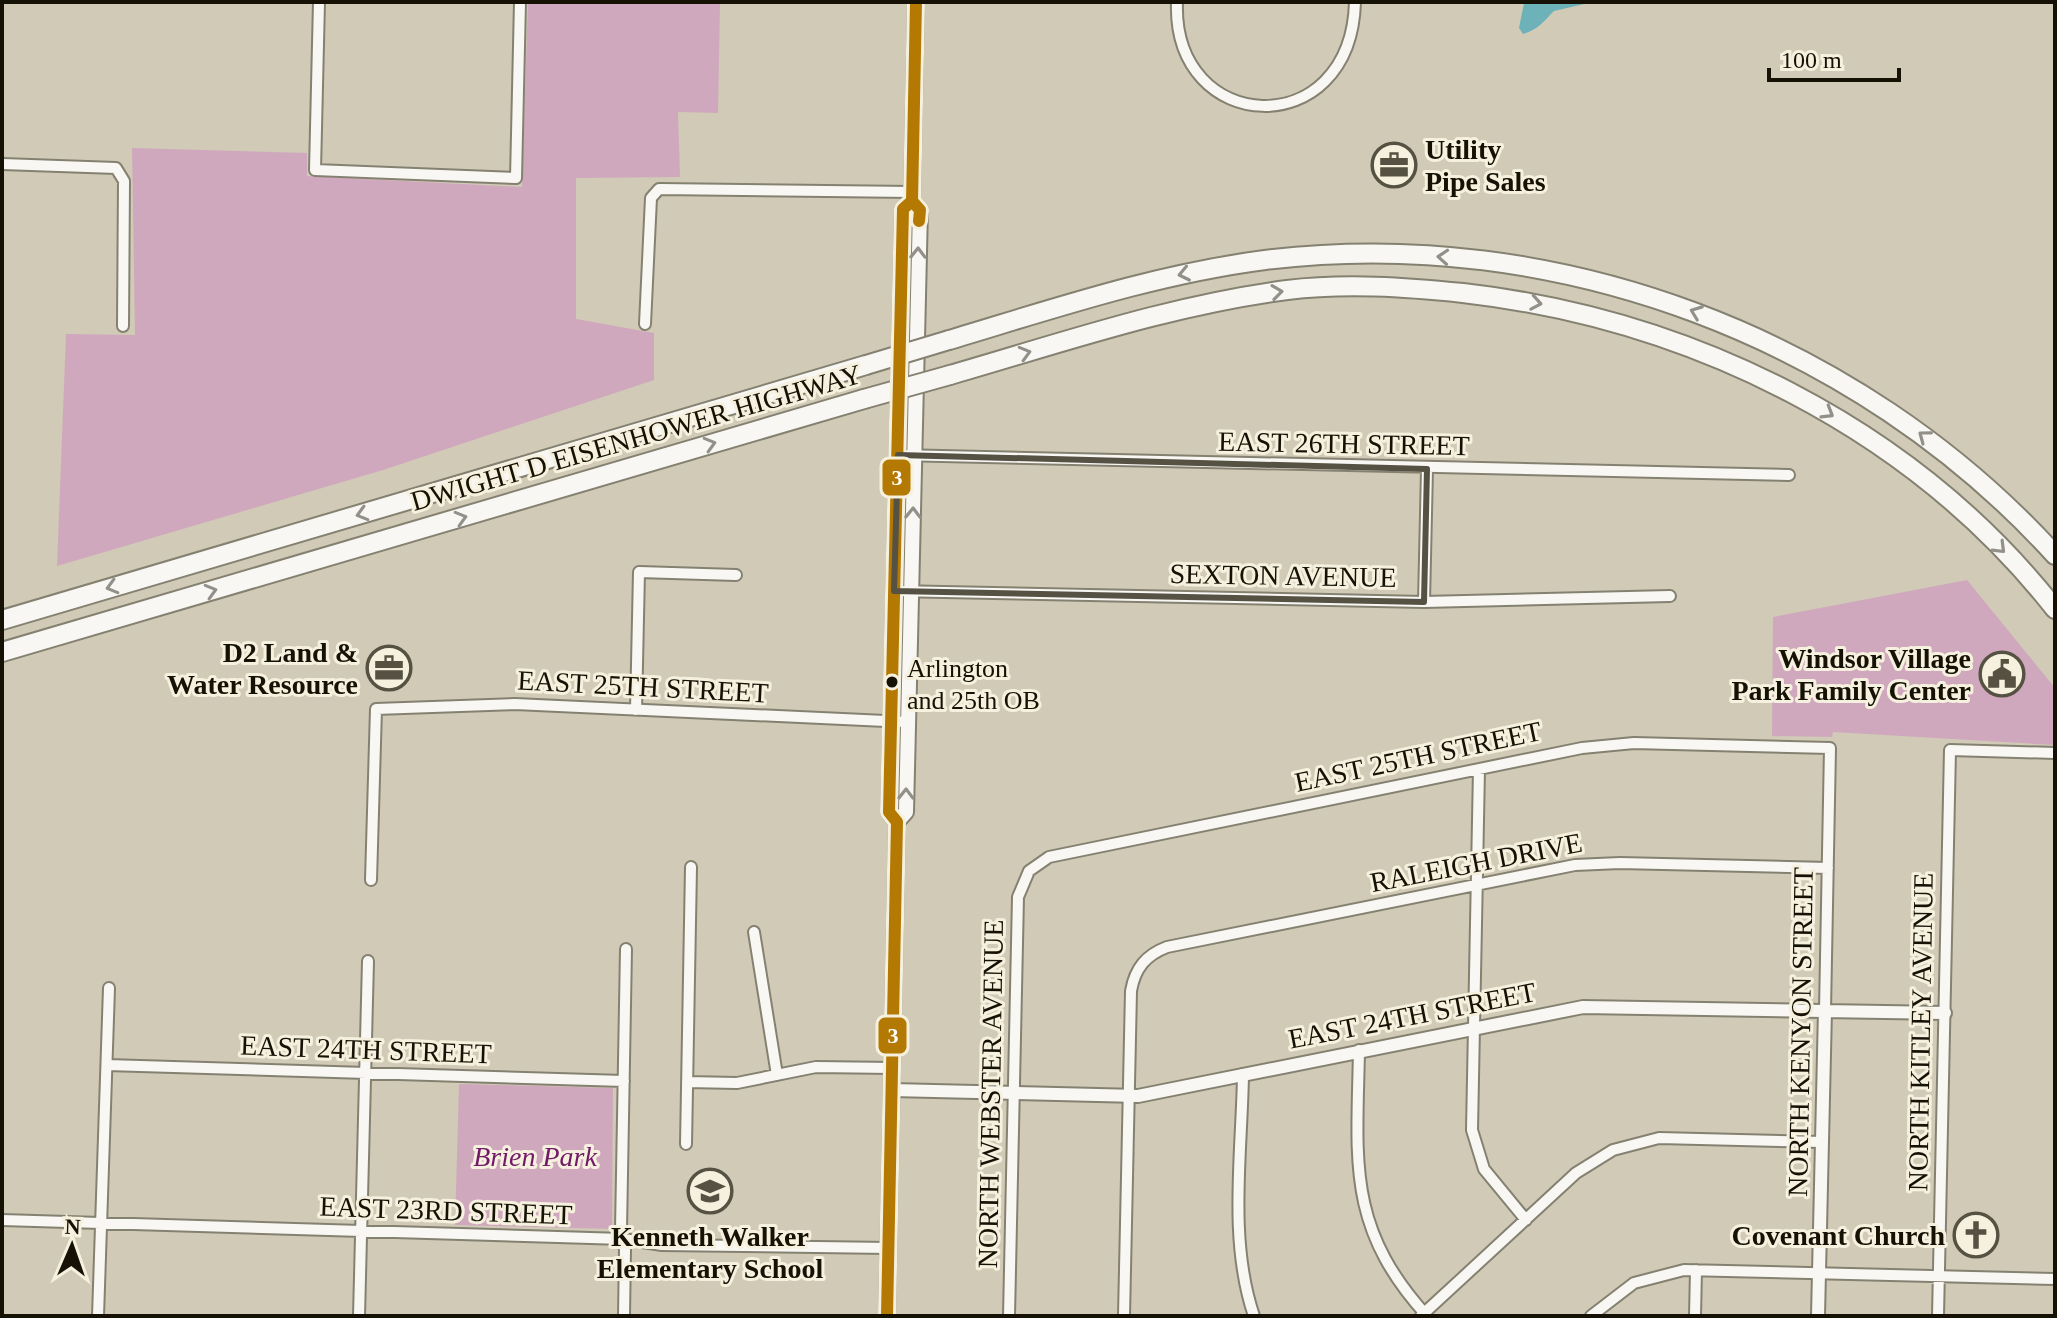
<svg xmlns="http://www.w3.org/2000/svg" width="2057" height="1318" font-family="Georgia,serif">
	<rect width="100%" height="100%" fill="#d0cab6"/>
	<path fill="#d0a8be" d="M528,2H720L718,113L678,112L680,177L576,178V319L654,333V380L383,470L57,566L66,334L135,335L132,148L307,153V176L522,187Z
		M1967,580L2055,688V745L1833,732L1832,737L1772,736L1773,617Z
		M459,1084L613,1088L612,1229L455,1225Z"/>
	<path fill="#6db2b9" d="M1593,2L1554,11C1543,22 1539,29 1523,34L1519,28L1524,3Z"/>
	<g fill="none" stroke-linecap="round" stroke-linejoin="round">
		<g stroke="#858171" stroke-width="14">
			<path id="minor" d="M319,2L315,170L516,178L520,2
				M1177,2C1172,136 1351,145 1355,2
				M2,164L116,168L124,181L123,326
				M645,324L651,198L659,189L912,192
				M898,455L1789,475
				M894,591L1424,602L1670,596
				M1424,602L1427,469
				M636,710L639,572L736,575
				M1479,769L1472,1130L1484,1169L1526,1220
				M371,880L376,709L515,704L907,722
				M754,932L777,1075
				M1359,1050C1357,1161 1346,1227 1427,1316
				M107,1065L624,1081
				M1243,1074C1242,1152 1228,1240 1254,1316
				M687,1082L737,1083L816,1067L893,1068
				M686,1144L691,867
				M2,1220L623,1239L662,1245L889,1248
				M98,1316L109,988
				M359,1316L368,961
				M624,1316L625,1250L621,1230L626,949
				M1009,1316L1018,897L1029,871L1049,857L1582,748L1634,743L1830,748L1825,1010
				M1124,1316L1131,991C1135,968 1146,955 1167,947L1575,865L1620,863L1828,868
				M1421,1316L1576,1173L1613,1150L1659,1138L1822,1142
				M1591,1316L1634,1283L1684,1270L2055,1279
				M1695,1316L1696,1270
				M1938,1316L1950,750L2055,753"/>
		</g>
		<g stroke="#858171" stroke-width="16">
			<path id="tertiary" d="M892,1090L1138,1096L1583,1007L1945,1013
				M1818,1316L1825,1010"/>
		</g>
		<g stroke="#858171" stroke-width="18">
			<path id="secondary" d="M897,822L906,812L920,210L912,201L916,2
				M887,1316L897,822L889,812L891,732L903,209L912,201"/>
		</g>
		<g stroke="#858171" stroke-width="22">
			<path id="motorway" d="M949,340C1053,309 1156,274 1265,260C1556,224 1858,338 2055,555
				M950,375C1061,343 1171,305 1287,290C1345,283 1405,287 1463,293C1690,319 1912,427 2055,609
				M2,620L866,365
				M2,652L864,399"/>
		</g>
		<use href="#minor" stroke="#f8f7f4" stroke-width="10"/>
		<use href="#tertiary" stroke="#f8f7f4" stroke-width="12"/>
		<use href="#secondary" stroke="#f8f7f4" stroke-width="14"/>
		<use href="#motorway" stroke="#f8f7f4" stroke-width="18"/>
		<g stroke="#858171" stroke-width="22" stroke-linecap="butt">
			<path id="motorway-bridge" d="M866,365L949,340
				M864,399L950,375"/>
		</g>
		<use href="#motorway-bridge" stroke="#f8f7f4" stroke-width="18"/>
		<g stroke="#f6f1de" stroke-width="18">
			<path id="bus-1" d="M916,2L912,201L920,210L919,221
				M887,1316L897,822L889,812L903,209L912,201"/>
		</g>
		<use href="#bus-1" stroke="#b37902" stroke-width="12"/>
	</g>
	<defs><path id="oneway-chevron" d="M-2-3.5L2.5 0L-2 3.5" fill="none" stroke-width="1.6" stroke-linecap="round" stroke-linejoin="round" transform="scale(2)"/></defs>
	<g stroke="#929088">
		<use href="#oneway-chevron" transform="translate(918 253) rotate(-89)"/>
		<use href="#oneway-chevron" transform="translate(1443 257) rotate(-176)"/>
		<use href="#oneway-chevron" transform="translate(1184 274) rotate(168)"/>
		<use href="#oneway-chevron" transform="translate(1277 292) rotate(-8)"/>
		<use href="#oneway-chevron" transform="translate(1536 303) rotate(10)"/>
		<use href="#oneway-chevron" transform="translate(1696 312) rotate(-159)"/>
		<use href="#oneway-chevron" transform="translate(1025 353) rotate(-16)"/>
		<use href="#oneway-chevron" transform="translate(1828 413) rotate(31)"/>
		<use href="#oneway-chevron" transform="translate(1924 436) rotate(-143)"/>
		<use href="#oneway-chevron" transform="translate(710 444) rotate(-16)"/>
		<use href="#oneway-chevron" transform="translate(913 513) rotate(-89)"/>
		<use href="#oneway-chevron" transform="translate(362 514) rotate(164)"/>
		<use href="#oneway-chevron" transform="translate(461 518) rotate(-16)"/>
		<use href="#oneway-chevron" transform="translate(2000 548) rotate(45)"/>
		<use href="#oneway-chevron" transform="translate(112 587) rotate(164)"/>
		<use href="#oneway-chevron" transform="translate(211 591) rotate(-16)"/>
		<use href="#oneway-chevron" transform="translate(906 794) rotate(-89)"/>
	</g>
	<path fill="none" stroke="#565243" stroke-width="6" stroke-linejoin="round" d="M898,455L1427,469L1424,602L894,591Z"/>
	<defs>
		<g id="office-ring" transform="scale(2.3)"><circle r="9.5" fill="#f6f1de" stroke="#565243" stroke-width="1.5"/><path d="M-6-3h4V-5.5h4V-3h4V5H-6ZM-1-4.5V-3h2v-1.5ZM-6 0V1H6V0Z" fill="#565243"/></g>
		<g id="civic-ring" transform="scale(2.3)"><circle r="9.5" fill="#f6f1de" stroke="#565243" stroke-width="1.5"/><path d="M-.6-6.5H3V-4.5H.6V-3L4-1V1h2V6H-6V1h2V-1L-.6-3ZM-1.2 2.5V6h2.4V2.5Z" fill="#565243"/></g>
		<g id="school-ring" transform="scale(2.3)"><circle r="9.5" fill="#f6f1de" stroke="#565243" stroke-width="1.5"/><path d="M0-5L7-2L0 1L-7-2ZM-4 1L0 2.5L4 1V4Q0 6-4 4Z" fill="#565243"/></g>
		<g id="church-ring" transform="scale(2.3)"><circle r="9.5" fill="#f6f1de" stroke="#565243" stroke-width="1.5"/><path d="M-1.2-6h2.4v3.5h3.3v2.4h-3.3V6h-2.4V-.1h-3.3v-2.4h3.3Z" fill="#565243"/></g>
	</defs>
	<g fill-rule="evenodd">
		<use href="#office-ring" x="1394" y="165"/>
		<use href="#office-ring" x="389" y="668"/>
		<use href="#civic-ring" x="2002" y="674"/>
		<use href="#school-ring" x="710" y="1191"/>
		<use href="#church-ring" x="1976" y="1235"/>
	</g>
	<circle fill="#151105" stroke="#f6f1de" stroke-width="3" cx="892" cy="682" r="7"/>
	<g text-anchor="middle" stroke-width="6" stroke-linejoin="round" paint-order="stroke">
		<g font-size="26" fill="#151105" stroke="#f6f1de" text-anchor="start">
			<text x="907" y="677">Arlington<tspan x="907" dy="32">and 25th OB</tspan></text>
		</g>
		<g font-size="28" font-weight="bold" fill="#151105" stroke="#f6f1de" text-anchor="end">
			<text x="1425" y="159" text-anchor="start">Utility<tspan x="1425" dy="32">Pipe Sales</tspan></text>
			<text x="358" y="662">D2 Land &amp;<tspan x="358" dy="32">Water Resource</tspan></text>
			<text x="1971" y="668">Windsor Village<tspan x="1971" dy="32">Park Family Center</tspan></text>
			<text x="1945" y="1245">Covenant Church</text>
			<text x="710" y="1246" text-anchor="middle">Kenneth Walker<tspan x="710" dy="32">Elementary School</tspan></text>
		</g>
		<g font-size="28" fill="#151105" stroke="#f6f1de">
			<text transform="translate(636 437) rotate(-16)" y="10">DWIGHT D EISENHOWER HIGHWAY</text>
			<text transform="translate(1344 443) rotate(1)" y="10">EAST 26TH STREET</text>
			<text transform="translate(1283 575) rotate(1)" y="10">SEXTON AVENUE</text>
			<text transform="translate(643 686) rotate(3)" y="10">EAST 25TH STREET</text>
			<text transform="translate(1418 756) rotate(-12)" y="10">EAST 25TH STREET</text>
			<text transform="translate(1476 862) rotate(-11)" y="10">RALEIGH DRIVE</text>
			<text transform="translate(1412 1015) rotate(-11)" y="10">EAST 24TH STREET</text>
			<text transform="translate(1800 1032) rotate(-89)" y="10">NORTH KENYON STREET</text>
			<text transform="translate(1920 1032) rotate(-89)" y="10">NORTH KITLEY AVENUE</text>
			<text transform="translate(366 1049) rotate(2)" y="10">EAST 24TH STREET</text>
			<text transform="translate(990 1094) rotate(-89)" y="10">NORTH WEBSTER AVENUE</text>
			<text transform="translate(446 1210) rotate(2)" y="10">EAST 23RD STREET</text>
		</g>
		<g font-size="28" font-style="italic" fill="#721968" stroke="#f6f1de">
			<text x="535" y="1166">Brien Park</text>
		</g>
	</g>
	<g stroke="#f6f1de" stroke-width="3">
		<rect x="881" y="458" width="31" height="39" rx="8" fill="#b37902"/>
		<rect x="877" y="1016" width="31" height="39" rx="8" fill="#b37902"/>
	</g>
	<g font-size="22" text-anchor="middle" font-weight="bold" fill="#fff">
		<text x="897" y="485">3</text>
		<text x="893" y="1043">3</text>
	</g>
	<rect width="2057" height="1318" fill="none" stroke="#151105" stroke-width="8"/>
	<g transform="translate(72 1246) rotate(2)" stroke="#f6f1de" stroke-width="6" paint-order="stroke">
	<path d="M0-6L14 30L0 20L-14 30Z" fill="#151105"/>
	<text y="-12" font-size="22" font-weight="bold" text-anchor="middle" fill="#151105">N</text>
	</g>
	<path d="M1769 68v12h130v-12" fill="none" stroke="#151105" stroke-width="4"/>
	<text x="1781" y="68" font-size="24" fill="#151105" stroke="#f6f1de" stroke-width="6" paint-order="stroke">100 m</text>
</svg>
